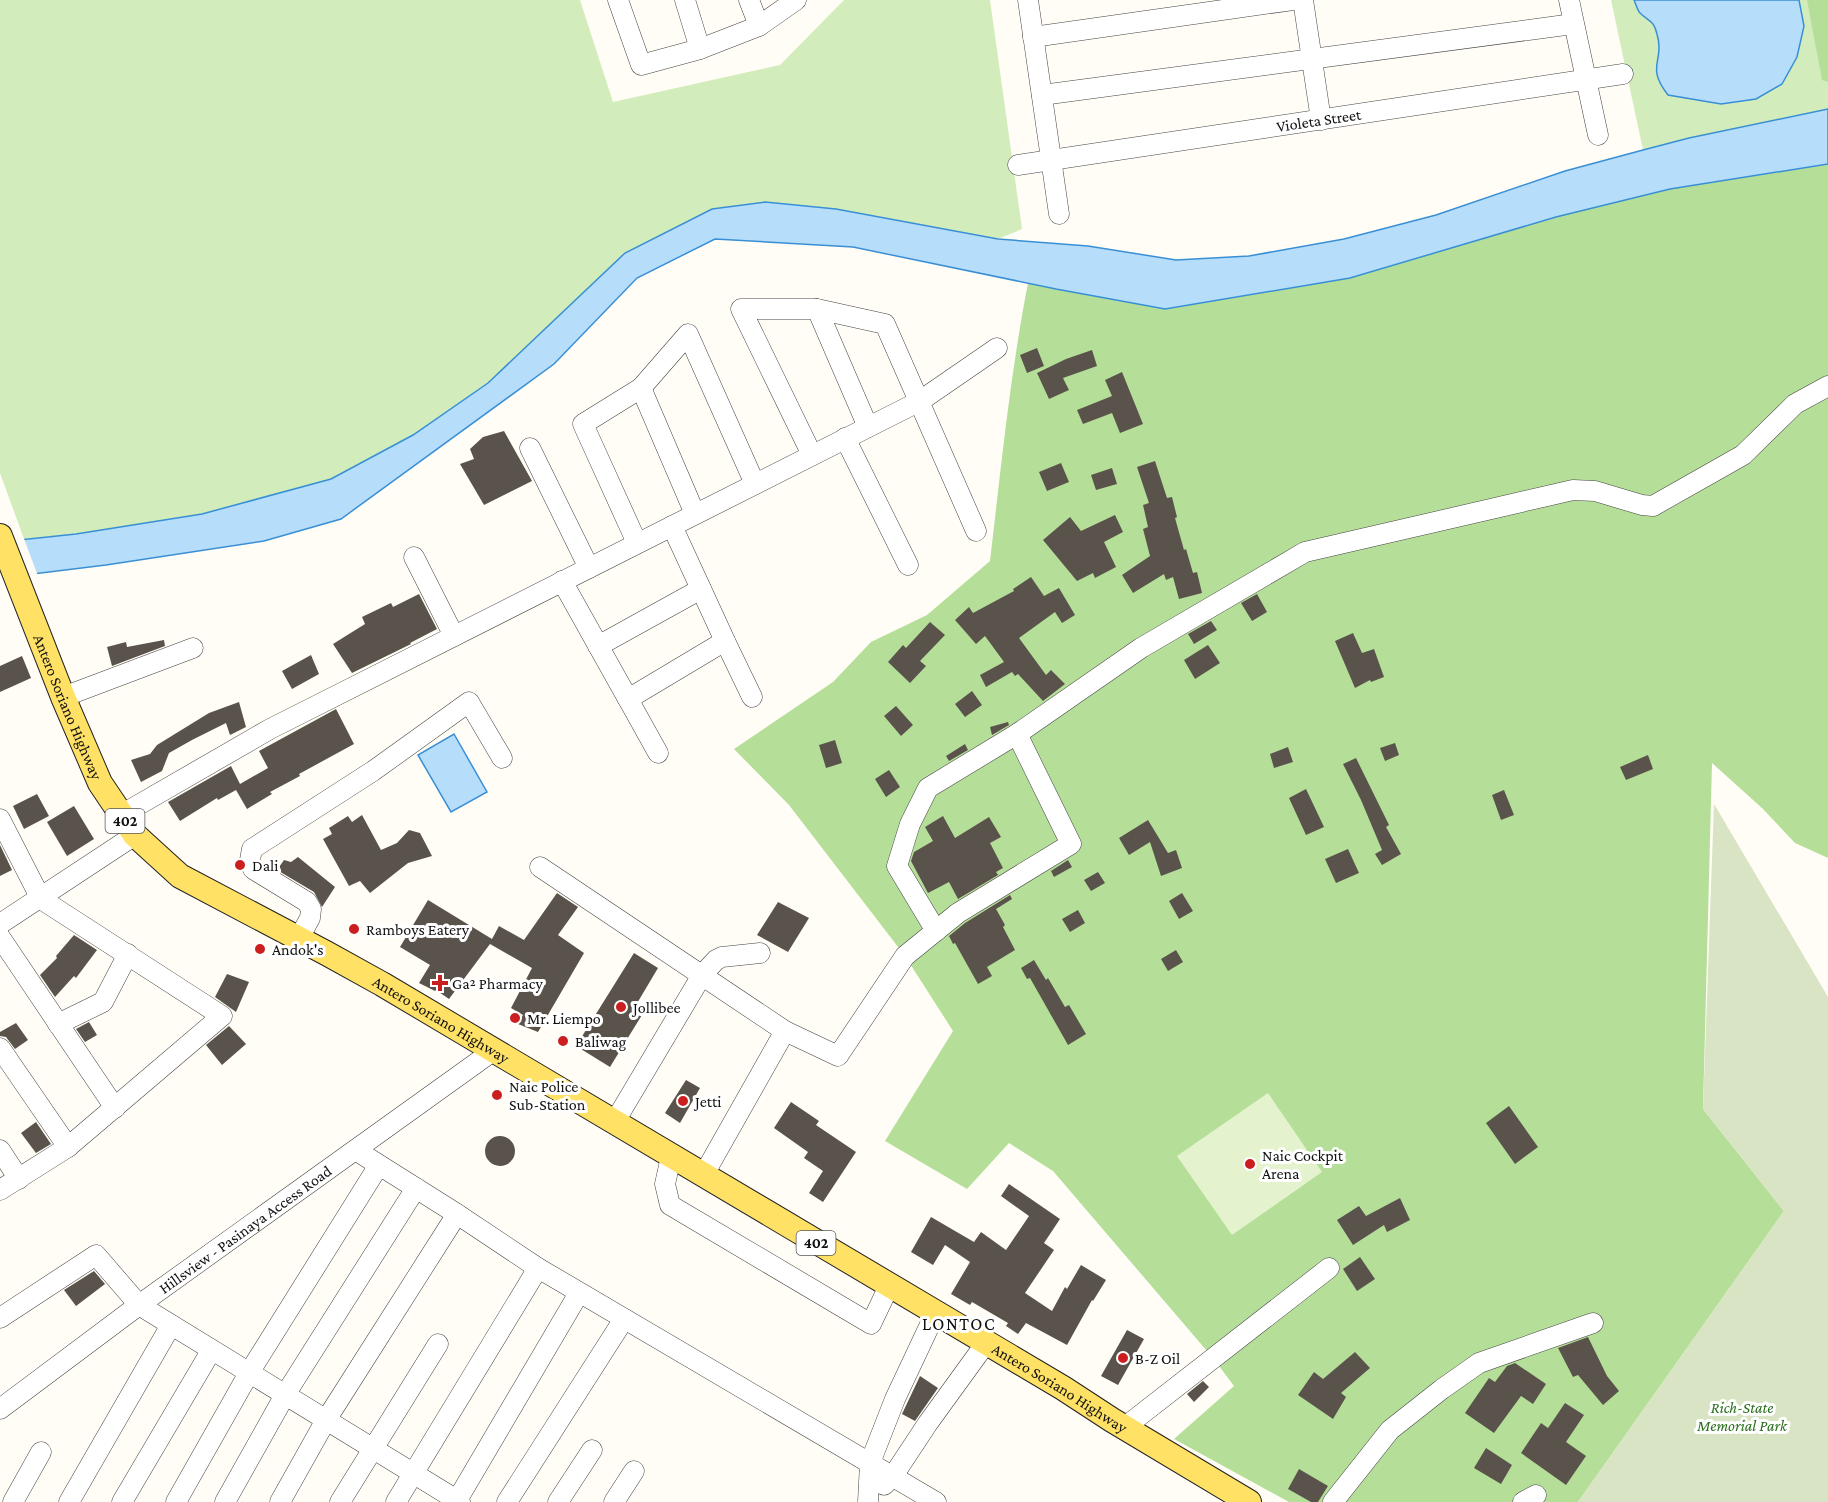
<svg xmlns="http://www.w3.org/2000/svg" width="1828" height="1502" font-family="'Crimson Pro',serif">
	<rect width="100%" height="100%" fill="#fffdf5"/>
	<path fill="#d2edbb" d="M0,0H580L613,102L780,65L844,0H990L1022,229L998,239L836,209L765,202L712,209L537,338L488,383L413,435L331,479L202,514L76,534L24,539L0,473Z
		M1611,0H1828V109L1643,150Z"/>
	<path fill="#b5df99" d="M1807,0H1828V82L1822,80Z
		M1828,164V858L1795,843L1762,808L1712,763L1703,1109L1784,1211L1578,1502H1289L1174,1439L1234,1386L1213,1358L1053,1171L1009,1143L967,1189L885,1141L953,1031L905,956L789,805L734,749L833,682L871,642L927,615L990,561C1001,468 1010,375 1028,283L1165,309L1350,278L1556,217L1670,189Z"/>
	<path fill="#d8e4c3" d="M1714,804L1828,997V1502H1578L1784,1211L1703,1109Z"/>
	<path fill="#e4f3cd" d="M1268,1093L1322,1172L1232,1235L1177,1156Z"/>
	<path fill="#b6ddfa" stroke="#398fd5" stroke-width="1.5" d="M1634,0H1799L1804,26L1797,57L1782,84L1756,99L1721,104L1668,95C1645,66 1665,62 1657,34C1654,20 1648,21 1640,13C1637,10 1636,4 1634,0Z
		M1828,109V164L1670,189L1556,217L1350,278L1165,309L1056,289L853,247L715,239L637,278L554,364L341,519L264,541L106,565L0,578V542L76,534L202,514L331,479L413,435L488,383L625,253L712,209L765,202L836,209L998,239L1088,246L1176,260L1249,256L1344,239L1436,215L1565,171L1643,150L1689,138Z
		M454,734L487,792L451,812L418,755Z"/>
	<path fill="#fffdf5" d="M23,536L38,576L0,581V538Z"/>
	<path fill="#5a534c" d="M1037,348L1044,366L1027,373L1020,355Z
		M1092,350L1097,366L1063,378L1069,390L1049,399L1037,373L1066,359Z
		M1122,372L1143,424L1120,433L1112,413L1083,424L1077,410L1112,396L1105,380Z
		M504,431L532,481L484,505L460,464L474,459L470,449L483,437Z
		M1155,461L1167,498L1172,497L1177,517L1175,518L1184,550L1186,549L1193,573L1197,572L1202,593L1179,599L1173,577L1166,580L1164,574L1133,593L1122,575L1150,556L1143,529L1148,527L1143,505L1149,503L1137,467Z
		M1061,463L1069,482L1047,491L1039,472Z
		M1112,468L1117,484L1096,490L1091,475Z
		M1115,515L1123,532L1104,542L1116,567L1095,578L1093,573L1077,581L1043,540L1070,517L1081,531Z
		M1031,577L1044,596L1059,588L1075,615L1062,623L1055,612L1019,638L1046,675L1051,670L1065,684L1043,701L1018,674L1015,676L1012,672L986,687L980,675L1004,662L985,636L976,644L955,620L969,607L973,613L1014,591L1013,589Z
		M419,594L437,629L410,643L411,644L352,673L333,644L365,624L362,617L391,603L393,607Z
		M1257,594L1267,612L1252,621L1241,603Z
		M1211,621L1217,630L1194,644L1188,634Z
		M930,622L945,635L920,661L926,666L910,683L888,662L903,645L906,648Z
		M1353,633L1362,653L1374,649L1384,677L1371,682L1370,680L1355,688L1335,641Z
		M164,640L165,646L112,666L107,647L126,642L127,647Z
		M1208,645L1220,663L1195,679L1184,660Z
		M311,655L319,674L292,689L282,671Z
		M22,656L31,678L0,692V666Z
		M972,691L982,705L965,717L955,704Z
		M239,702L246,727L230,735L226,723L192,740L169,753L162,771L141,782L131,760L150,754L157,745L209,713Z
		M896,706L913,725L901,736L884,716Z
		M336,709L354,744L299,774L300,776L270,792L272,794L247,809L236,790L218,800L217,798L180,821L168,802L231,766L240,784L268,768L259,751Z
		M1008,722L1009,725L992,735L990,727Z
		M835,740L842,763L826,768L819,745Z
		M1395,743L1399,755L1385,761L1380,748Z
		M965,744L968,750L949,761L946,756Z
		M1288,747L1293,762L1274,768L1270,754Z
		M1648,755L1653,769L1626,780L1620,767Z
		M1356,758L1389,825L1386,827L1401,854L1382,865L1375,854L1382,850L1361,800L1343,764Z
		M889,770L900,787L886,797L875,779Z
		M1306,789L1324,827L1306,835L1289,798Z
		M1504,790L1514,815L1501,820L1492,795Z
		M37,794L49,816L24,829L13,806Z
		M74,806L94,839L67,856L47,822Z
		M362,815L381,850L397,843L409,830L420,833L432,856L408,863L370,893L360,881L349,886L323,839L332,834L329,828L348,816L352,822Z
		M943,816L955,838L989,817L1001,837L990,843L1003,868L996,872L998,875L958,899L949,882L928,893L911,861L914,852L933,841L925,827Z
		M1148,820L1168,853L1176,850L1182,868L1161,876L1150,842L1129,855L1119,838Z
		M0,845L12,870L0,876Z
		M1348,849L1359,873L1336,883L1325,859Z
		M298,857L335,887L322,907L314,892L277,870L284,860L291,862Z
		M1068,860L1072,867L1054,877L1051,871Z
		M1098,872L1105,883L1091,891L1084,880Z
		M557,893L578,907L558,935L584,953L538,1032L518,1024L523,1015L511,1008L532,968L490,944L449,999L436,990L435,991L419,983L430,965L400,947L428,900L492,939L499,926L524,940Z
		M1182,893L1193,911L1179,919L1169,901Z
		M1010,895L1012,899L996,909L1005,925L1003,927L1015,950L987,967L992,976L978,984L955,943L953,944L949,936L965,923Z
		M778,902L809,918L788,952L757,935Z
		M1078,910L1085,923L1070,932L1062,919Z
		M74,935L97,950L76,978L74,976L55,997L40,975L57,958L56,956Z
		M1176,950L1183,962L1168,971L1161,959Z
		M634,953L658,968L636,1005L645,1010L610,1067L576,1046Z
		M1034,960L1046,980L1048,978L1065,1007L1069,1005L1086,1034L1068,1045L1030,978L1027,979L1021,968Z
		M227,974L249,982L236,1012L215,997Z
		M89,1022L97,1035L85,1042L76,1029Z
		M16,1023L28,1040L15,1049L6,1037L0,1036V1032Z
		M229,1026L246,1044L222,1065L206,1045Z
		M686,1080L700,1088L680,1123L665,1113Z
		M791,1102L819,1121L816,1125L856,1152L823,1202L809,1193L823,1171L804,1158L808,1152L774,1128Z
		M1509,1106L1538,1147L1515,1164L1486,1123Z
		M36,1122L51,1144L36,1153L21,1133Z
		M485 1151a15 15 0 1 1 30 0a15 15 0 1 1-30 0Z
		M1009,1184L1060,1219L1044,1243L1054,1250L1025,1293L1052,1311L1065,1287L1067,1289L1081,1265L1106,1280L1093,1301L1092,1300L1067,1345L1026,1323L1018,1334L1006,1326L1008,1323L972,1302L970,1305L951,1294L970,1262L945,1245L933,1265L911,1252L931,1217L974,1242L981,1232L1006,1250L1029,1216L1001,1196Z
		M1400,1198L1410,1220L1387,1232L1384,1225L1353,1245L1337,1220L1359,1206L1366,1216Z
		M1360,1257L1375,1279L1357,1291L1343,1269Z
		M94,1271L105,1284L76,1306L64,1290Z
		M1127,1330L1144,1339L1118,1385L1101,1376Z
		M1588,1337L1607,1376L1619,1391L1603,1405L1578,1375L1573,1377L1558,1348Z
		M1355,1352L1370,1368L1341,1393L1346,1397L1333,1419L1298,1395L1314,1372L1323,1379Z
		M1515,1363L1546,1384L1533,1404L1521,1396L1494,1433L1465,1413L1489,1378L1495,1382L1507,1366Z
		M920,1376L938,1388L915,1421L902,1414Z
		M1203,1381L1209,1387L1194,1402L1187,1394Z
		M1565,1403L1584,1415L1566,1442L1586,1456L1566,1485L1521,1453L1541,1423L1548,1428Z
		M1486,1448L1512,1465L1501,1484L1474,1468Z
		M1299,1469L1328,1486L1318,1502H1311L1288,1489Z"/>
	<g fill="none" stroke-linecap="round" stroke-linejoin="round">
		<g stroke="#444" stroke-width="21">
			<g id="minor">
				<path d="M618,0L641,65L700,49L759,26L796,0"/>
				<path d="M685,0L700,49"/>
				<path d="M749,0L759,26"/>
				<path d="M1028,0L1059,214"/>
				<path d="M1303,0L1321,120"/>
				<path d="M1569,0L1598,135"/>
				<path d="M1033,37L1293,0"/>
				<path d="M1042,95L1573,24"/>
				<path id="s1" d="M1018,165L1623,74"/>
				<path d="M817,309L868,427"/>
				<path d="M641,388L695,514"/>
				<path d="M845,438L908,565"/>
				<path d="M530,448L589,568"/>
				<path d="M812,455L741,309H817L885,324L976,531"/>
				<path d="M637,543L583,424L641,388L688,334L755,484"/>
				<path d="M414,557L454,636"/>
				<path d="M562,581L628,699L725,641L672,526"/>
				<path d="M725,641L752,697"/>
				<path d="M598,646L701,589"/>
				<path d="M63,697L193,648"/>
				<path d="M628,699L658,753"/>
				<path d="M121,815L270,729L920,401L997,348"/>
				<path d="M0,819L41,899L222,1016L68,1147L0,1190"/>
				<path d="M540,867L785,1031"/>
				<path d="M0,924L135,835"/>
				<path d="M936,931L897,866L910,824L928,788L1017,734"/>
				<path d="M0,937L115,1108"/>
				<path d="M299,938L310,918L311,909L307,902L253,869L250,860L252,849L373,771L469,702L502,758"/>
				<path d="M58,1024L103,1002L128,954"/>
				<path d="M0,1048L68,1147"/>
				<path d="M614,1123L702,975L716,960L722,957L760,953"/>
				<path d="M0,1150L19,1179"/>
				<path d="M357,1151L457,1214L538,1268L936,1502"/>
				<path d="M671,1157L665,1184L670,1205L871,1324L889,1286"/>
				<path d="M703,1176L785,1031L838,1056L905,956L958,913L1071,844L1017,734L1141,648L1305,552L1573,490L1595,491L1642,505L1653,506L1743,455L1795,404L1828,386"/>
				<path d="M0,1318L96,1255L139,1305L460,1502"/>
				<path id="s2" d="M0,1409L139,1305L493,1051"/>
				<path d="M1125,1427L1329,1268"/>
				<path d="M884,1485L893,1476L928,1423L986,1343"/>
				<path d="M13,1502L41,1452"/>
				<path d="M69,1502L171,1325"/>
				<path d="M122,1502L211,1351"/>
				<path d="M176,1502L249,1373L379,1165"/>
				<path d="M225,1502L285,1395L416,1188"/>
				<path d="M280,1502L326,1420L457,1214"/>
				<path d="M340,1502L438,1344"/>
				<path d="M396,1502L538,1268"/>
				<path d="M456,1502L579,1293"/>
				<path d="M507,1502L624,1319"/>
				<path d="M558,1502L592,1450"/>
				<path d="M614,1502L634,1471"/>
				<path d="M868,1502L870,1463L895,1399L935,1314"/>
				<path d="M1333,1502L1390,1430L1442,1389L1479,1363L1593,1323"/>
				<path d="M1523,1502L1536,1495"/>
			</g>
		</g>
		<g stroke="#222" stroke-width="26">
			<g id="major">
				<path id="s3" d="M0,536L63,697L100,783L135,835L180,876L326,953L382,984L1063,1388L1112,1420L1249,1502"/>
			</g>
		</g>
		<use href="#minor" stroke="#fff" stroke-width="20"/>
		<use href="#major" stroke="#ffe165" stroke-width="24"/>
	</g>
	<g fill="#cb1f1f" stroke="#fff" stroke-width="2">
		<circle cx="240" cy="865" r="6"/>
		<circle cx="354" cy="929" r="6"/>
		<circle cx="260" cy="949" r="6"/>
		<path d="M437 974h6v6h6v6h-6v6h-6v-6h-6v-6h6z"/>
		<circle cx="621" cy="1007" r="6"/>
		<circle cx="515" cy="1018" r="6"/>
		<circle cx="563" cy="1041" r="6"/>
		<circle cx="497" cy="1095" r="6"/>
		<circle cx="683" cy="1101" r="6"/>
		<circle cx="1250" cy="1164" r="6"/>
		<circle cx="1123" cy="1358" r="6"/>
	</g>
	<g text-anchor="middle" stroke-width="6" stroke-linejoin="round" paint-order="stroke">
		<g fill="#fff" stroke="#585858" stroke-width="1.5">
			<rect x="105.5" y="809" width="39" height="24" rx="4.5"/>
			<rect x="796.5" y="1231" width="39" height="24" rx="4.5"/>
		</g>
		<g font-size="15" font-weight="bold" fill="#111">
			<text x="125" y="826">402</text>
			<text x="816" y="1248">402</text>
		</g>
		<g font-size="16" fill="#111" stroke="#fff">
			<text dy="6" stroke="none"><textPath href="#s1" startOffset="304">Violeta Street</textPath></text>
			<text dy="6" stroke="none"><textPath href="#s3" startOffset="184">Antero Soriano Highway</textPath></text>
			<text dy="6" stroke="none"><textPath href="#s3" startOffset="688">Antero Soriano Highway</textPath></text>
			<text dy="6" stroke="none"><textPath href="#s2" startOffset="304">Hillsview - Pasinaya Access Road</textPath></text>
			<text dy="6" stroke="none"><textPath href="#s3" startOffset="1408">Antero Soriano Highway</textPath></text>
		</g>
		<g font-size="16" fill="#111" stroke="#fff" text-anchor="start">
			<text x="252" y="871">Dali</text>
			<text x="366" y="935">Ramboys Eatery</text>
			<text x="272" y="955">Andok's</text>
			<text x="452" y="989">Ga² Pharmacy</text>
			<text x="633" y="1013">Jollibee</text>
			<text x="527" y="1024">Mr. Liempo</text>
			<text x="575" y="1047">Baliwag</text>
			<text x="509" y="1092">Naic Police<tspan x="509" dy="18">Sub-Station</tspan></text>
			<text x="695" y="1107">Jetti</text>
			<text x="1262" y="1161">Naic Cockpit<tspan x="1262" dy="18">Arena</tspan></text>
			<text x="1135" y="1364">B-Z Oil</text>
		</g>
		<g font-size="16" font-style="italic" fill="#296e1c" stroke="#fff">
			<text x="1742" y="1413">Rich-State<tspan x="1742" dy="18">Memorial Park</tspan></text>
		</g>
		<g font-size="18" letter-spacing="1.5" fill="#111" stroke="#fff">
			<text x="959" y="1330">LONTOC</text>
		</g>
	</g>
</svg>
